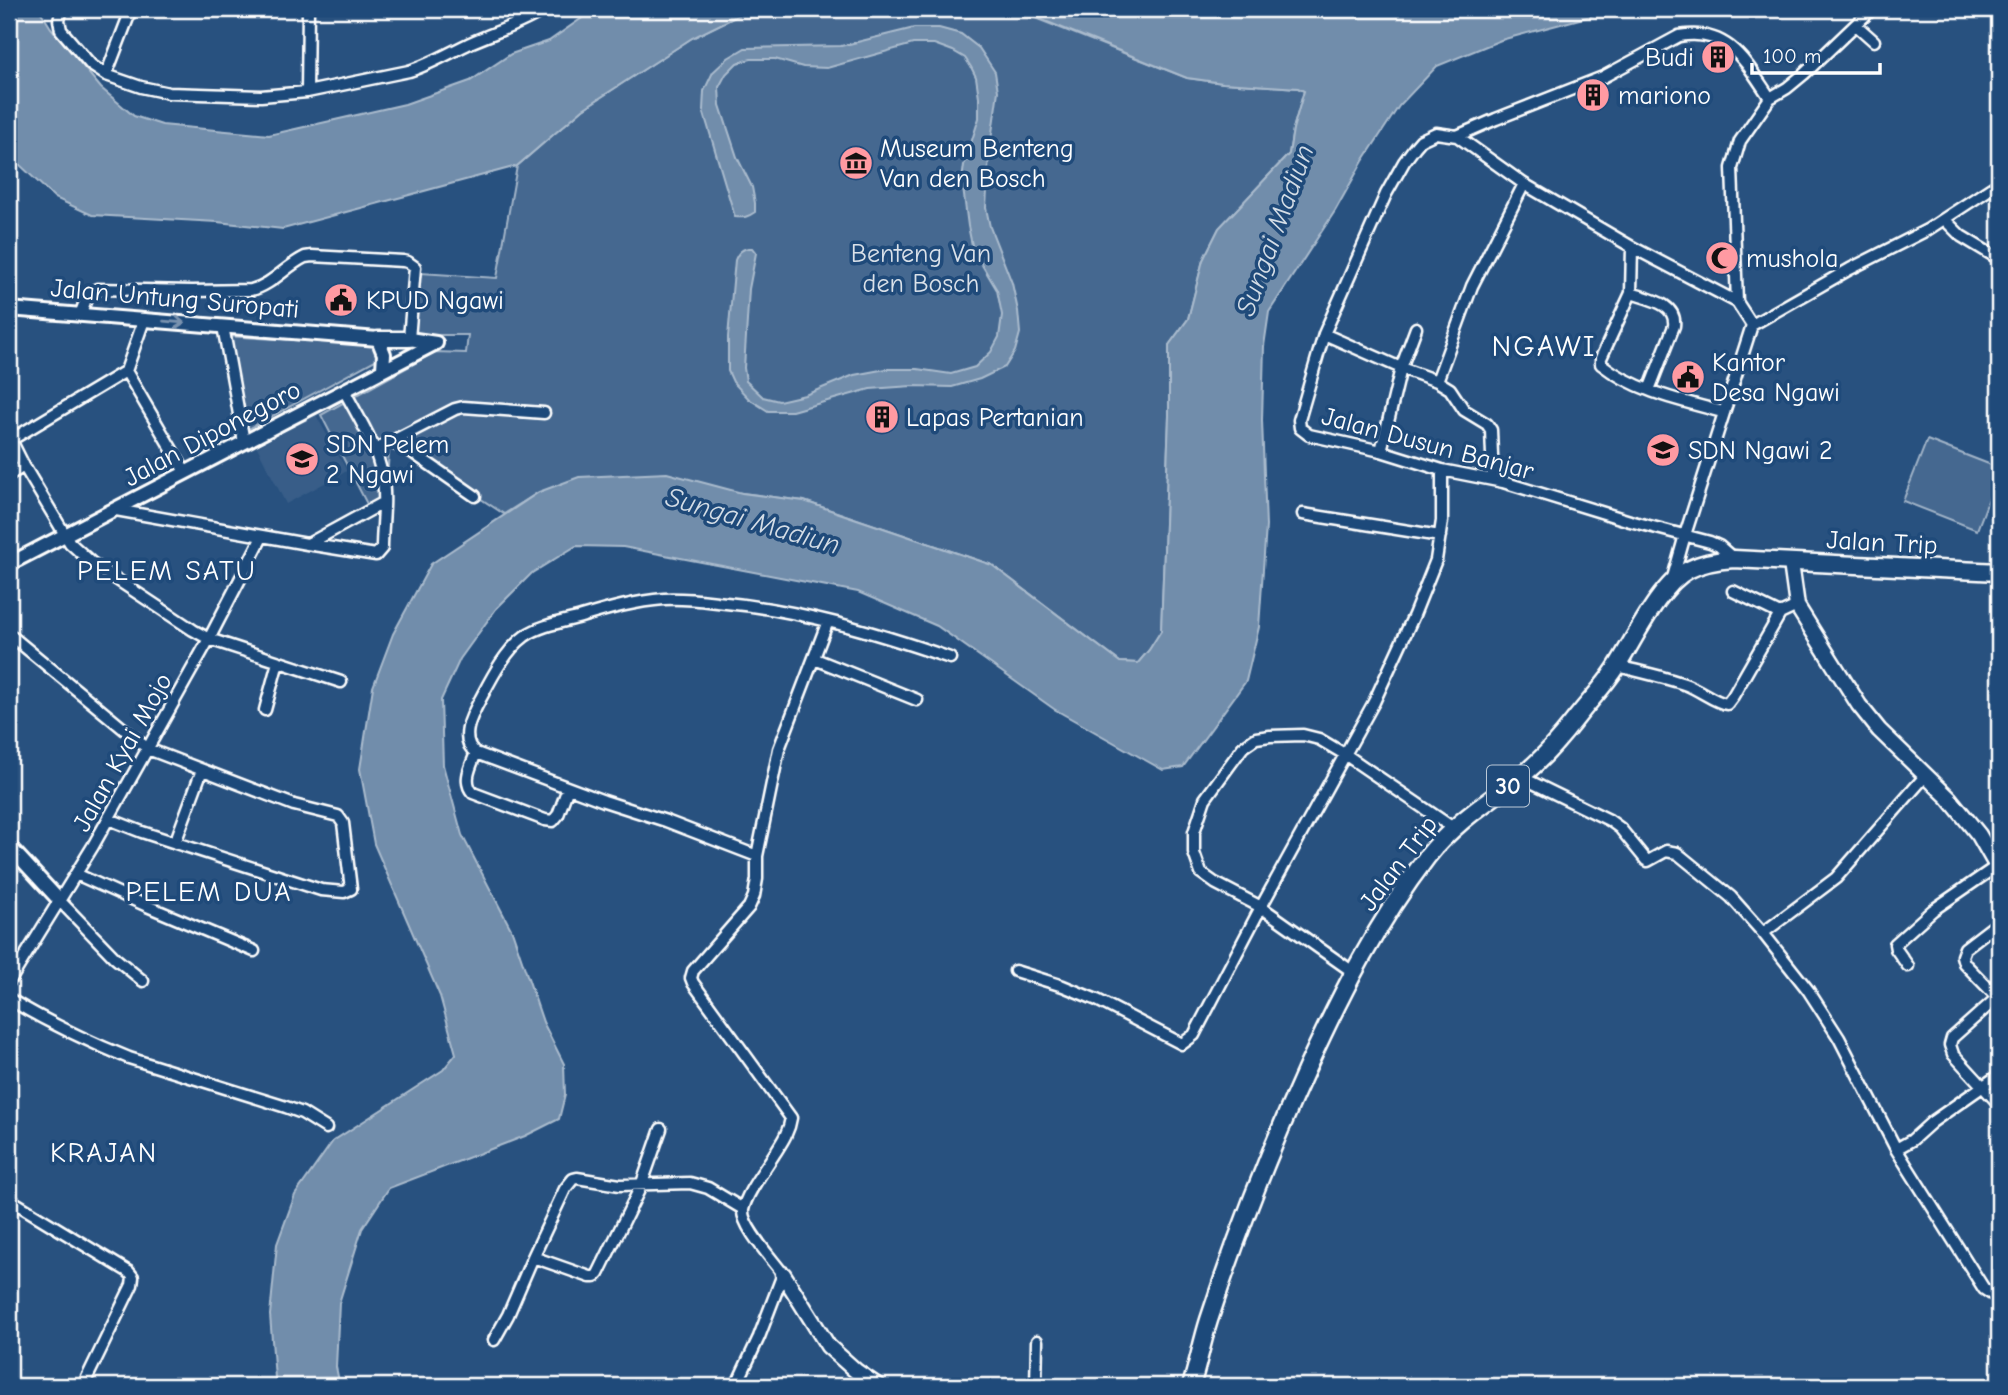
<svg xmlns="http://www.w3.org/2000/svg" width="2008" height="1395" font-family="'Comic Neue',sans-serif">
	<rect width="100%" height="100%" fill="#28517f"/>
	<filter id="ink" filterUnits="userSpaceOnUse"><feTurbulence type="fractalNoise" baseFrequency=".0143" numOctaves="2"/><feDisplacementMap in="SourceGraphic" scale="14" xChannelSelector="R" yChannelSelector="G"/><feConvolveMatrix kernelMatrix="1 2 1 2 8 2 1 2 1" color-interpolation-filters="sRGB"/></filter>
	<g filter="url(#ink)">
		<path fill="#375d88" d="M316,415L347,471L286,504L257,447Z"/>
		<path fill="#446890" stroke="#a2b4c8" stroke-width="2" d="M759,9H1019L1030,16L1187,78L1223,83L1298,88L1304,91L1293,129L1289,154L1219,228L1203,260L1188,319L1169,345V416L1161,631L1149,650L1138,663L1120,662L992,565L804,501L742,493L539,492L504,514L431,466L389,449L386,499L369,508L321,415L435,352L466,353L468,335H411L421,273L497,278L517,166L583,109L692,38L743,13Z
			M225,336L376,345L379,358L243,432Z
			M1927,440L1999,468V472L1977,530L1903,501Z"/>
		<path fill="#718dab" stroke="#aabbcd" stroke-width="2" d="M9,9H39L51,28L101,88L134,116L162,125L269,135L405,104L470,81L511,54L549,41L595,9H759L743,13L692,38L583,109L517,166L283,229L217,222L92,215L55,198L20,165L9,143Z
			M1019,9H1617L1501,40L1437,66L1399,106L1363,161L1335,211L1269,312L1264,346L1262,420L1266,526L1259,627L1246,681L1183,767L1163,770L1054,709L937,626L858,592L623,547L576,546L532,573L496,609L460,659L441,700L443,765L462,835L512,931L543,1022L564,1064L565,1095L559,1119L525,1136L389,1188L362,1229L339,1303L336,1367L340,1386H277L275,1378L270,1315L277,1244L295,1195L333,1141L443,1070L456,1054L440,996L374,844L360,769L373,687L393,634L431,564L539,492L579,477L667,473L742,493L804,501L992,565L1120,662L1138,663L1149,650L1161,631L1169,416V345L1188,319L1203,260L1219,228L1289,154L1293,129L1304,91L1298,88L1223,83L1187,78L1030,15Z
			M914,28H939L961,34L979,48L995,72L998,91L989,154L986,208L990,227L1012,283L1018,311L1020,333L1015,351L1005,367L980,379L952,387L912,386L870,389L792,411H768L749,399L733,382L728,371V337L735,260C738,252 743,247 752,248L756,253L749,289L744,368L746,381L763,397L779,401L805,395L854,375L886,369H917L951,374L975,367L991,352L999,337L1002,315L997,290L973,250L968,226L962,180L964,165L979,118V97L976,77L971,67L965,58L953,51L934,44H913L827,68L803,67L775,59H751L737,63L726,74L719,87L720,105L737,157L752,187L755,203V212C748,217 744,218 735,217L703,110L704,91L713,72L728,58L745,48L841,46Z"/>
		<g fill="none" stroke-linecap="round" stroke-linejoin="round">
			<g stroke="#fff" stroke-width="15">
				<path id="minor" d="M62,9L59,20L61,30L91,65L106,75L141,87L169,93L261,96L307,92L409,71C431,64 449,53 470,43C495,32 522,24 545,9
					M1856,25L1874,41
					M106,75L128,18L130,9
					M307,92L308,9
					M1457,136L1496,119L1603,77L1679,36C1729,27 1746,63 1770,98
					M1945,220L1961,236L1999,259
					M1632,247L1631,293L1601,358V364C1635,391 1682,401 1723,412
					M1631,293C1648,299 1677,303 1674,326L1649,390
					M80,315L88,294L97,289L192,291L251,290C272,285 286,266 305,257L312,256L403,261L408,262L415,267L409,339
					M1752,325L1737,302L1732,168L1740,141L1770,98L1787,88L1804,74L1872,9
					M223,326L244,442
					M1324,334L1401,368L1437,381L1450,389L1464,410L1487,424L1491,430L1493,480
					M126,371L185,472
					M1437,381L1472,286L1524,184
					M9,436L24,466L70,543L92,563L193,630L209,639L341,682
					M9,441L126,371L144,320
					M396,441L475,496
					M375,450L455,409L463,407L544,413
					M1381,451L1401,368L1416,328
					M9,475L24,466
					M116,510L307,544L376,555L382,548C382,524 387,498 382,476C377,445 358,417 344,390
					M1303,514L1440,536
					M308,544L383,503
					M1734,559L1719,546L1710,542L1630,521L1503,482L1442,470L1381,451L1309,435L1300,428L1299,420L1324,334L1386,194L1404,162L1415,147L1421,140L1436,133L1457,136L1524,184L1632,247L1737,302
					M1672,581L1685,535L1752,325L1850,269L1927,230L1999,183
					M1733,591L1780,614
					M9,634L148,749L294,805L338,816L343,823L351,889L344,892L321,890L142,832L109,819
					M815,659L917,700
					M1618,666C1641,672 1665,677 1687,685C1700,690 1716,703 1727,704L1733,696L1780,614L1797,606
					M265,710L278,662
					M476,753C471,766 462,781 473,793L545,820L553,821L558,815L568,788
					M1521,777L1609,820L1620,828L1646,860L1648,861L1666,851L1677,853L1731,897L1763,933L1808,990L1839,1038L1896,1149L1912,1140L1932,1122L1999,1075
					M175,843L202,770
					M757,856L666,821L604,801L476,753C457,739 473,713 482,696C493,675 506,650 525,636C541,625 563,622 581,617C608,609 636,601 664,599C682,598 700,600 717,602C797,609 875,632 950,658
					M76,874L147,906L254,951
					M59,900L115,958L143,981
					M1999,922L1965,948L1962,956L1964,963L1999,999
					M1763,933L1836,878L1926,775
					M1908,966L1896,949L1895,944L1933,910L1997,866
					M1015,971L1063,986L1097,1000L1182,1044L1194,1035L1261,907L1374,702L1414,615L1436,560L1442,521V470
					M1353,972L1261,907L1215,883L1201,873L1194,853V832L1205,799L1243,747L1256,738L1270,736L1303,735L1319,739L1346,755L1453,828
					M9,982L93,846L209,639L262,537
					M1998,997L1952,1038L1950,1045L1953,1054L1999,1104
					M9,999C47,1022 87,1041 129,1058L286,1107L302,1113L326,1128
					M1896,1149L1984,1289L1993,1295L1996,1294L1999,1291
					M9,1199L129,1272L133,1277L132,1285L83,1386
					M533,1257L565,1189L573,1179L577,1178L620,1185L690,1183L708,1188L743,1209
					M494,1340L508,1315L533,1257L590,1277H595L598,1274L641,1186L661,1129
					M736,1386L759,1337L783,1274C774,1261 741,1226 743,1210C746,1193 766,1168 775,1153C782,1142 789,1132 791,1118L693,983L691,978L693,971L749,907L754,896L757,879V856L779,749L828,621
					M1036,1386L1037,1341"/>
			</g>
			<g stroke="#fff" stroke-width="18">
				<path id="tertiary" d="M9,309L378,339H409L436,343
					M378,339L384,354L383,369
					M9,564L436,343
					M9,846L59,900"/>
			</g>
			<g stroke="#fff" stroke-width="19">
				<path id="secondary" d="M378,339H409
					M1791,563L1797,606L1859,705L1879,730L1949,798L1979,835L1999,870
					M783,1274L828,1346L856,1371L878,1386"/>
			</g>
			<g stroke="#fff" stroke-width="21">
				<path id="trunk" d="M1191,1386C1198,1364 1202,1342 1209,1320C1237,1234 1270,1150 1307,1068C1341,994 1377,922 1427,857C1453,824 1486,803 1519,778C1541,761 1560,739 1577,717C1591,699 1608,682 1619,663C1636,636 1660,585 1688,570C1703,562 1718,560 1734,559L1999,572"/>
			</g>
			<use href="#minor" stroke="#1f4a7a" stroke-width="10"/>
			<use href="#tertiary" stroke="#1f4a7a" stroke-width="12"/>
			<use href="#secondary" stroke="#1f4a7a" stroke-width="14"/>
			<use href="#trunk" stroke="#1f4a7a" stroke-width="16"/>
		</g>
		<defs><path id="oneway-shaft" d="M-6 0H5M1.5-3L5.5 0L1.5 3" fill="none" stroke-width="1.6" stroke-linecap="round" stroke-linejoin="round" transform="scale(1.75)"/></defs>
		<use stroke="#7992af" href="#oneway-shaft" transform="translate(174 322) rotate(5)"/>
	</g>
	<defs>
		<g id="building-disc" transform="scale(1.75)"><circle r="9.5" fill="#ff9aa2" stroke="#1f4a7a"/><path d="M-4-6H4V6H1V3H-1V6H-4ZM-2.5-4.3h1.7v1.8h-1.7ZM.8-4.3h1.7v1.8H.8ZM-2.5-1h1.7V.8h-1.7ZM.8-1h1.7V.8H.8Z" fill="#111"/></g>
		<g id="museum-disc" transform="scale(1.75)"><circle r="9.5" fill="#ff9aa2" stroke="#1f4a7a"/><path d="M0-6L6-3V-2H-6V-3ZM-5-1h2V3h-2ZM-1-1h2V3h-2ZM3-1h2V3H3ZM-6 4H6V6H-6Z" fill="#111"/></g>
		<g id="mosque-disc" transform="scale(1.75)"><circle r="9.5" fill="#ff9aa2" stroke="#1f4a7a"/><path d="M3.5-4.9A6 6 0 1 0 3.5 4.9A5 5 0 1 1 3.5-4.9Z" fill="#111"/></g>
		<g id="civic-disc" transform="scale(1.75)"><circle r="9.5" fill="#ff9aa2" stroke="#1f4a7a"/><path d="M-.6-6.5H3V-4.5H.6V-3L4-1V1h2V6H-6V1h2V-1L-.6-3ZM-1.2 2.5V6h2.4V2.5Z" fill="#111"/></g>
		<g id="school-disc" transform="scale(1.75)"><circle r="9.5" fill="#ff9aa2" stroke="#1f4a7a"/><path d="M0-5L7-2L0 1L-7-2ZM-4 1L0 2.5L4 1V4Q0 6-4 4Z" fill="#111"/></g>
	</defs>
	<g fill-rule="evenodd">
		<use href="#building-disc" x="1718" y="57"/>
		<use href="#building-disc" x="1593" y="95"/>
		<use href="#museum-disc" x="856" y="163"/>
		<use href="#mosque-disc" x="1722" y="258"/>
		<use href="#civic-disc" x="341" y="300"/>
		<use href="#civic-disc" x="1688" y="377"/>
		<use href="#building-disc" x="882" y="417"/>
		<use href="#school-disc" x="1663" y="450"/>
		<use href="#school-disc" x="302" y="459"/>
	</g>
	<g text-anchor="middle" stroke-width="7" stroke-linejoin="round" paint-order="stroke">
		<rect fill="#1f4a7a" stroke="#bcc9d7" stroke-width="2" x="1487" y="765.5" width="42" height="41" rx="5"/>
		<g font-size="24" font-weight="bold" fill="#fff">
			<text x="1508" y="794">30</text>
		</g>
		<g font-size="26" fill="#fff" stroke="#1f4a7a" text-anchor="start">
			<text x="1694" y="66" text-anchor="end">Budi</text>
			<text x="1618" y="104">mariono</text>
			<text x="880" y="157">Museum Benteng<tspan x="880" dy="30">Van den Bosch</tspan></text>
			<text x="1746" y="267">mushola</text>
			<text x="366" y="309">KPUD Ngawi</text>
			<text x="1712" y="371">Kantor<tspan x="1712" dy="30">Desa Ngawi</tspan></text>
			<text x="906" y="426">Lapas Pertanian</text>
			<text x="326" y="453">SDN Pelem<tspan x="326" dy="30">2 Ngawi</tspan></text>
			<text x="1688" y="459">SDN Ngawi 2</text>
		</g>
		<g font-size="26" fill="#dae1e9" stroke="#1f4a7a">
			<text x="921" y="262">Benteng Van<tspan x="921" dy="30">den Bosch</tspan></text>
		</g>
		<g font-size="26" fill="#fff" stroke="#1f4a7a">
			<text transform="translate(175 298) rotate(5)" y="9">Jalan Untung Suropati</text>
			<text transform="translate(212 433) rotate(-28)" y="9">Jalan Diponegoro</text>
			<text transform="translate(1428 443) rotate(15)" y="9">Jalan Dusun Banjar</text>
			<text transform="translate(1882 542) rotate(3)" y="9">Jalan Trip</text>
			<text transform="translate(122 752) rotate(-61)" y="9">Jalan Kyai Mojo</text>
			<text transform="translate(1398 863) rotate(-53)" y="9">Jalan Trip</text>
		</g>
		<g font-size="28" font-style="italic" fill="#d4dde6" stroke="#1f4a7a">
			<text transform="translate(1274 230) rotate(-70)" y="10">Sungai Madiun</text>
			<text transform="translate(753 520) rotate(16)" y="10">Sungai Madiun</text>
		</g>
		<g font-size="28" letter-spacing="2" fill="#fff" stroke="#1f4a7a">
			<text x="167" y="580">PELEM SATU</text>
			<text x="209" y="901">PELEM DUA</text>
			<text x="104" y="1162">KRAJAN</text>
		</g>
		<g font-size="30" letter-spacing="2" fill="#fff" stroke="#1f4a7a">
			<text x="1544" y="356">NGAWI</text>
		</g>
	</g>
	<rect width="2008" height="1395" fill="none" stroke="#1f4a7a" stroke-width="35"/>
	<rect x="18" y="18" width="1973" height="1360" fill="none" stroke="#fff" stroke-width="2.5" filter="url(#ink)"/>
	<path d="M1752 63v10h128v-10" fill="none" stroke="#ffffff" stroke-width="3.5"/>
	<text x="1763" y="63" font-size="21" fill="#ffffff" stroke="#1f4a7a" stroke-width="5" paint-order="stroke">100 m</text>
</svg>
